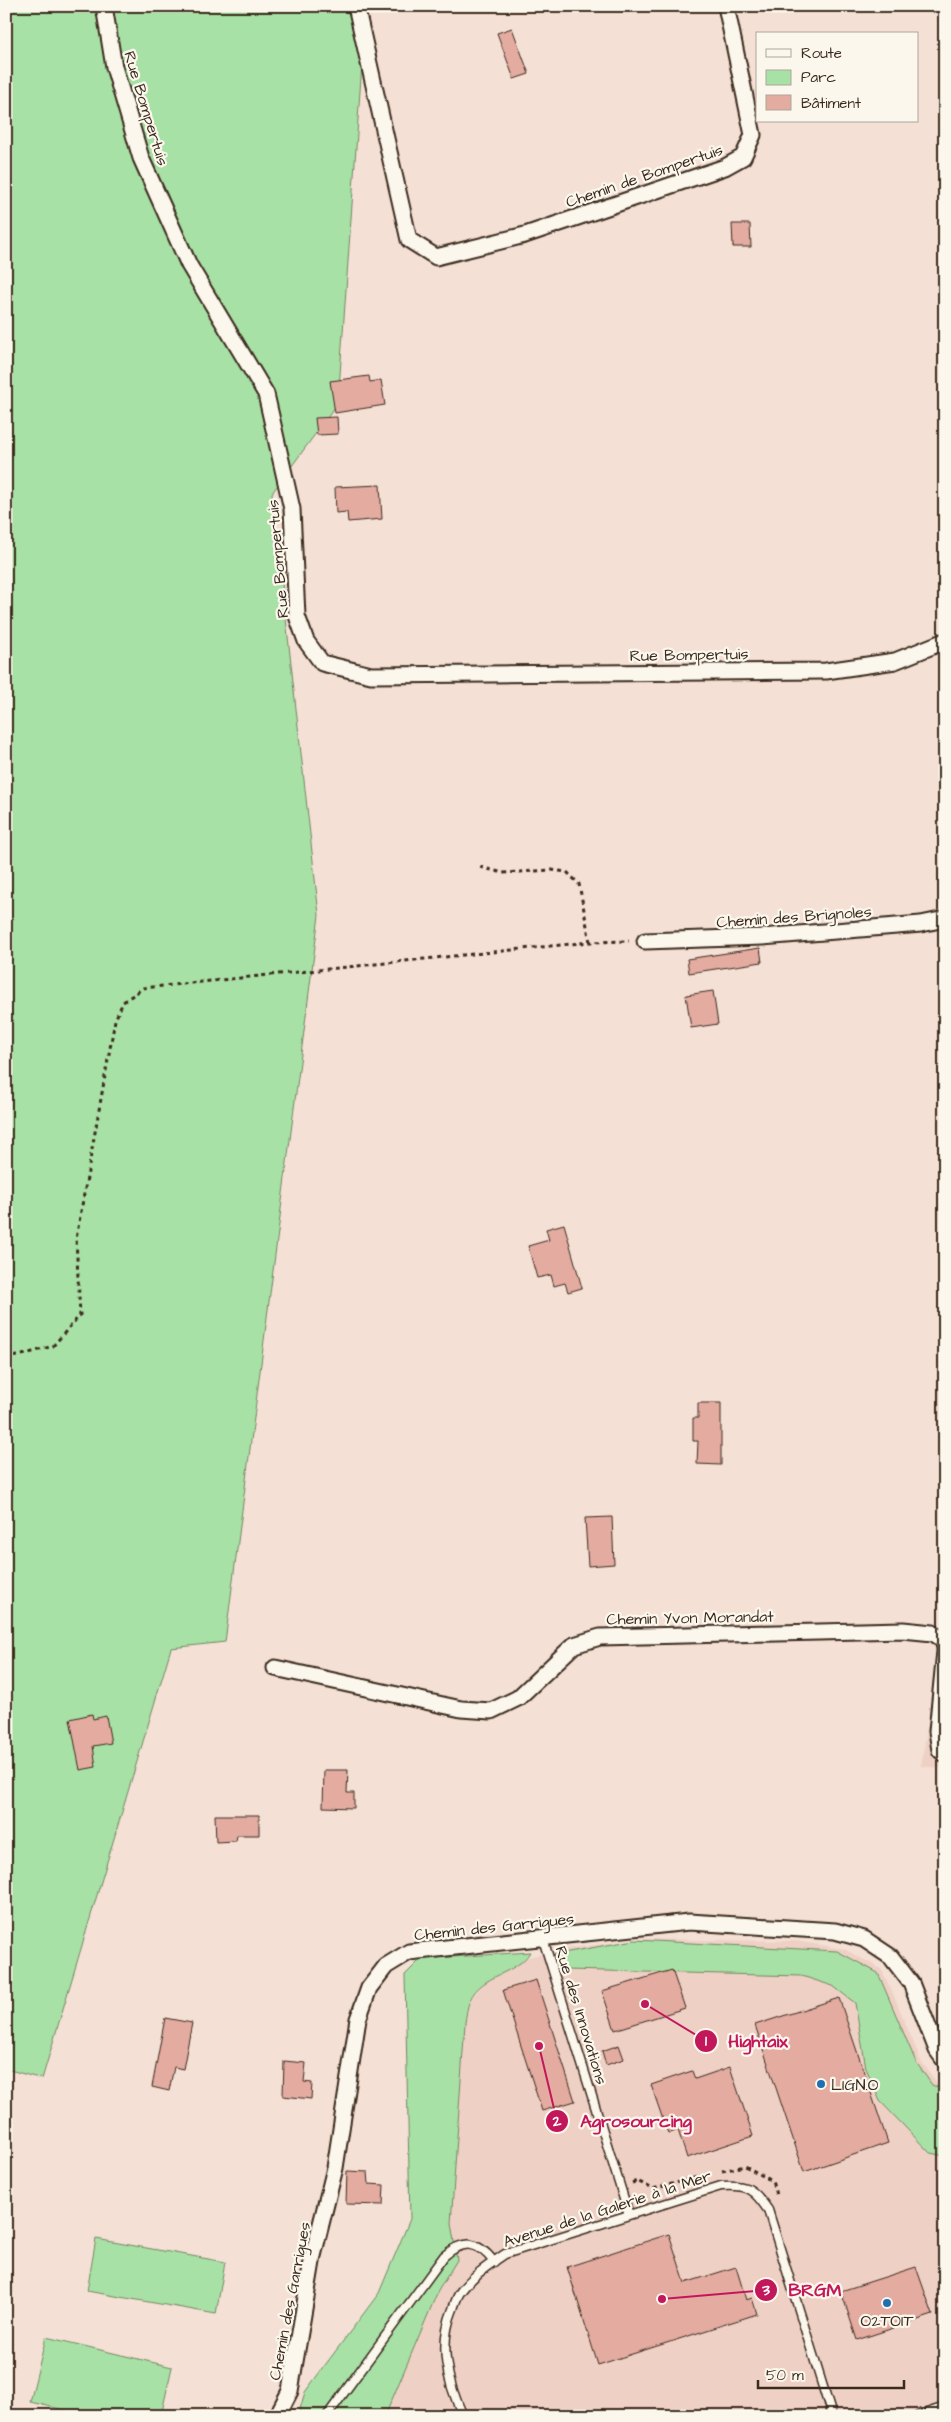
<svg xmlns="http://www.w3.org/2000/svg" width="951" height="2422" font-family="'Architects Daughter',sans-serif">
	<rect width="100%" height="100%" fill="#f4e0d5"/>
	<filter id="ink" filterUnits="userSpaceOnUse"><feTurbulence type="fractalNoise" baseFrequency=".02" numOctaves="2"/><feDisplacementMap in="SourceGraphic" scale="10" xChannelSelector="R" yChannelSelector="G"/><feConvolveMatrix kernelMatrix="1 2 1 2 8 2 1 2 1" color-interpolation-filters="sRGB"/></filter>
	<g filter="url(#ink)">
		<path fill="#efd0c5" d="M938,1348L945,1349V1769L921,1766L945,1623Z
			M639,1939L796,1941L844,1949L881,1969L892,1991L921,2061L937,2083L945,2087V2416H298L451,2223L465,2023L470,1999L486,1981L526,1958L557,1950Z"/>
		<path fill="#a8e1a6" stroke="#728662" d="M6,6H366L338,403L272,493L319,915L225,1642L171,1648L42,2079L6,2069Z
			M635,1940L837,1951L878,1973L916,2062L932,2085L945,2090V2156L930,2153L880,2101L866,2068L855,2003L833,1986L802,1976L566,1970L556,1967L552,1955Z
			M530,1952C518,1974 481,1974 470,2000C467,2007 466,2016 465,2023L451,2223L457,2260L438,2291L385,2416H298L305,2392L379,2293L410,2219L405,1975L421,1959Z
			M96,2239L225,2262L216,2314L87,2291Z
			M46,2337L172,2367L161,2416H91L30,2402Z"/>
		<path fill="#e4aba0" stroke="#3b2a1e" d="M512,28L529,74L514,79L497,33Z
			M732,224H750L751,247H733Z
			M369,376L370,382L381,380L385,405L335,413L330,381Z
			M337,417L338,434L317,435L315,418Z
			M380,485L382,519L348,522L347,512L336,513L335,487Z
			M760,948L762,962L689,973L687,959Z
			M713,991L718,1024L691,1028L686,995Z
			M564,1224L582,1288L568,1292L565,1283L554,1286L551,1275L537,1278L528,1246L549,1240L546,1229Z
			M698,1403H721V1465L697,1464L698,1441H693V1418H698Z
			M612,1517L614,1564L588,1566L585,1518Z
			M92,1714L93,1719L106,1716L111,1743L93,1746L96,1767L80,1770L70,1719Z
			M324,1770H348L347,1793H354V1808L323,1807Z
			M215,1815H259V1835H237L236,1841L216,1842Z
			M672,1970L685,2008L615,2030L602,1991Z
			M536,1980L575,2101L542,2111L503,1990Z
			M839,1998L888,2143L804,2172L755,2025Z
			M165,2018L192,2023L183,2069L174,2067L169,2091L152,2087Z
			M619,2045L624,2059L606,2065L602,2051Z
			M284,2061L306,2063L304,2082L312,2083L311,2099L283,2096Z
			M730,2067L753,2136L687,2158L678,2130L668,2134L651,2085L692,2071L695,2079Z
			M347,2171L368,2172L369,2184L384,2185L383,2205L346,2204Z
			M669,2234L685,2283L736,2267L746,2300L752,2298L757,2314L598,2365L567,2267Z
			M916,2267L933,2315L857,2340L841,2291Z"/>
		<g fill="none" stroke-linecap="round" stroke-linejoin="round">
			<g stroke="#3b2a1e" stroke-width="11">
				<path id="service" d="M543,1939L629,2215
					M327,2416L444,2256C464,2239 478,2241 494,2262
					M463,2416C447,2381 438,2345 453,2309C455,2303 457,2296 461,2291C472,2276 489,2265 505,2254L721,2186C747,2184 754,2189 768,2210L832,2416
					M918,2416L945,2407"/>
			</g>
			<g stroke="#3b2a1e" stroke-width="19">
				<path id="minor" d="M104,6L114,67L141,158L189,265L266,394L292,509L297,616L306,641L322,663L371,675L826,671L895,661L945,641
					M356,6L409,240L436,257L525,235L725,167L743,157L753,135L726,6
					M645,941L762,937L921,924L945,919
					M945,1651L937,1731L940,1750L945,1754
					M275,1668L461,1709L491,1711L518,1698L574,1645L600,1637L903,1630L933,1633L944,1640L945,1650
					M277,2416L290,2391L313,2256L335,2168L358,2019L369,1988L386,1966L409,1952L689,1922L835,1931L864,1939L891,1957L911,1983L937,2050L945,2061"/>
			</g>
			<path stroke="#3b2a1e" stroke-width="3" stroke-dasharray="4 4" stroke-linecap="butt" d="M480,867L503,873L552,870L567,872L579,884L590,942
				M6,1357L19,1356L53,1346L80,1315L76,1239L115,1020L123,1002L143,988L590,942L629,941
				M722,2171L745,2166L772,2181L776,2195
				M632,2183L637,2181L653,2189L709,2174"/>
			<use href="#service" stroke="#fbf7ec" stroke-width="8"/>
			<use href="#minor" stroke="#fbf7ec" stroke-width="15"/>
		</g>
	</g>
	<g fill="#1f6fb2" stroke="#fbf7ec" stroke-width="2">
		<circle cx="821" cy="2084" r="5"/>
		<circle cx="887" cy="2303" r="5"/>
	</g>
	<g text-anchor="middle" stroke-width="4.5" stroke-linejoin="round" paint-order="stroke">
		<g font-size="16" fill="#3b2a1e" stroke="#fbf7ec">
			<text transform="translate(147 108) rotate(73)" y="6">Rue Bompertuis</text>
			<text transform="translate(644 175) rotate(-19)" y="6">Chemin de Bompertuis</text>
			<text transform="translate(277 559) rotate(-95)" y="6">Rue Bompertuis</text>
			<text transform="translate(689 654) rotate(-1)" y="6">Rue Bompertuis</text>
			<text transform="translate(794 916) rotate(-4)" y="6">Chemin des Brignoles</text>
			<text transform="translate(690 1617) rotate(-1)" y="6">Chemin Yvon Morandat</text>
			<text transform="translate(494 1926) rotate(-6)" y="6">Chemin des Garrigues</text>
			<text transform="translate(582 2015) rotate(73)" y="6">Rue des Innovations</text>
			<text transform="translate(607 2208) rotate(-18)" y="6">Avenue de la Galerie à la Mer</text>
			<text transform="translate(289 2301) rotate(-79)" y="6">Chemin des Garrigues</text>
		</g>
		<g font-size="16" fill="#3b2a1e" stroke="#fbf7ec" text-anchor="start">
			<text x="831" y="2090">LIGN.O</text>
			<text x="887" y="2326" text-anchor="middle">O2TOIT</text>
		</g>
	</g>
	<path fill="none" stroke="#c2185b" stroke-width="2" d="M645 2004L706 2041M539 2046L557 2121M662 2299L766 2290"/>
	<g fill="#c2185b" stroke="#fbf7ec" stroke-width="2">
		<circle cx="645" cy="2004" r="5"/>
		<circle cx="539" cy="2046" r="5"/>
		<circle cx="662" cy="2299" r="5"/>
		<circle cx="706" cy="2041" r="12"/>
		<circle cx="557" cy="2121" r="12"/>
		<circle cx="766" cy="2290" r="12"/>
	</g>
	<g font-size="15" text-anchor="middle" font-weight="bold" fill="#fff">
		<text x="706" y="2046">1</text>
		<text x="557" y="2126">2</text>
		<text x="766" y="2295">3</text>
	</g>
	<g font-size="18" text-anchor="middle" font-weight="bold" fill="#c2185b" stroke="#fbf7ec" stroke-width="4.5" stroke-linejoin="round" paint-order="stroke">
		<text x="758" y="2047">Hightaix</text>
		<text x="636" y="2127">Agrosourcing</text>
		<text x="815" y="2296">BRGM</text>
	</g>
	<rect width="951" height="2422" fill="none" stroke="#fbf7ec" stroke-width="25"/>
	<rect x="12" y="12" width="926" height="2397" fill="none" stroke="#3b2a1e" stroke-width="2" filter="url(#ink)"/>
	<rect x="756" y="32" width="162" height="90" fill="#fbf7ec" stroke="#aea59a"/>
	<rect x="766" y="49" width="25" height="8" fill="#fbf7ec" stroke="#aea59a"/>
	<text x="801" y="58" font-size="15" fill="#3b2a1e">Route</text>
	<rect x="766" y="70" width="25" height="15" fill="#a8e1a6" stroke="#aea59a"/>
	<text x="801" y="82" font-size="15" fill="#3b2a1e">Parc</text>
	<rect x="766" y="95" width="25" height="15" fill="#e4aba0" stroke="#aea59a"/>
	<text x="801" y="108" font-size="15" fill="#3b2a1e">Bâtiment</text>
	<path d="M758 2380v8h146v-8" fill="none" stroke="#3b2a1e" stroke-width="2.5"/>
	<text x="766" y="2380" font-size="15" fill="#3b2a1e" stroke="#fbf7ec" stroke-width="4" paint-order="stroke">50 m</text>
</svg>
